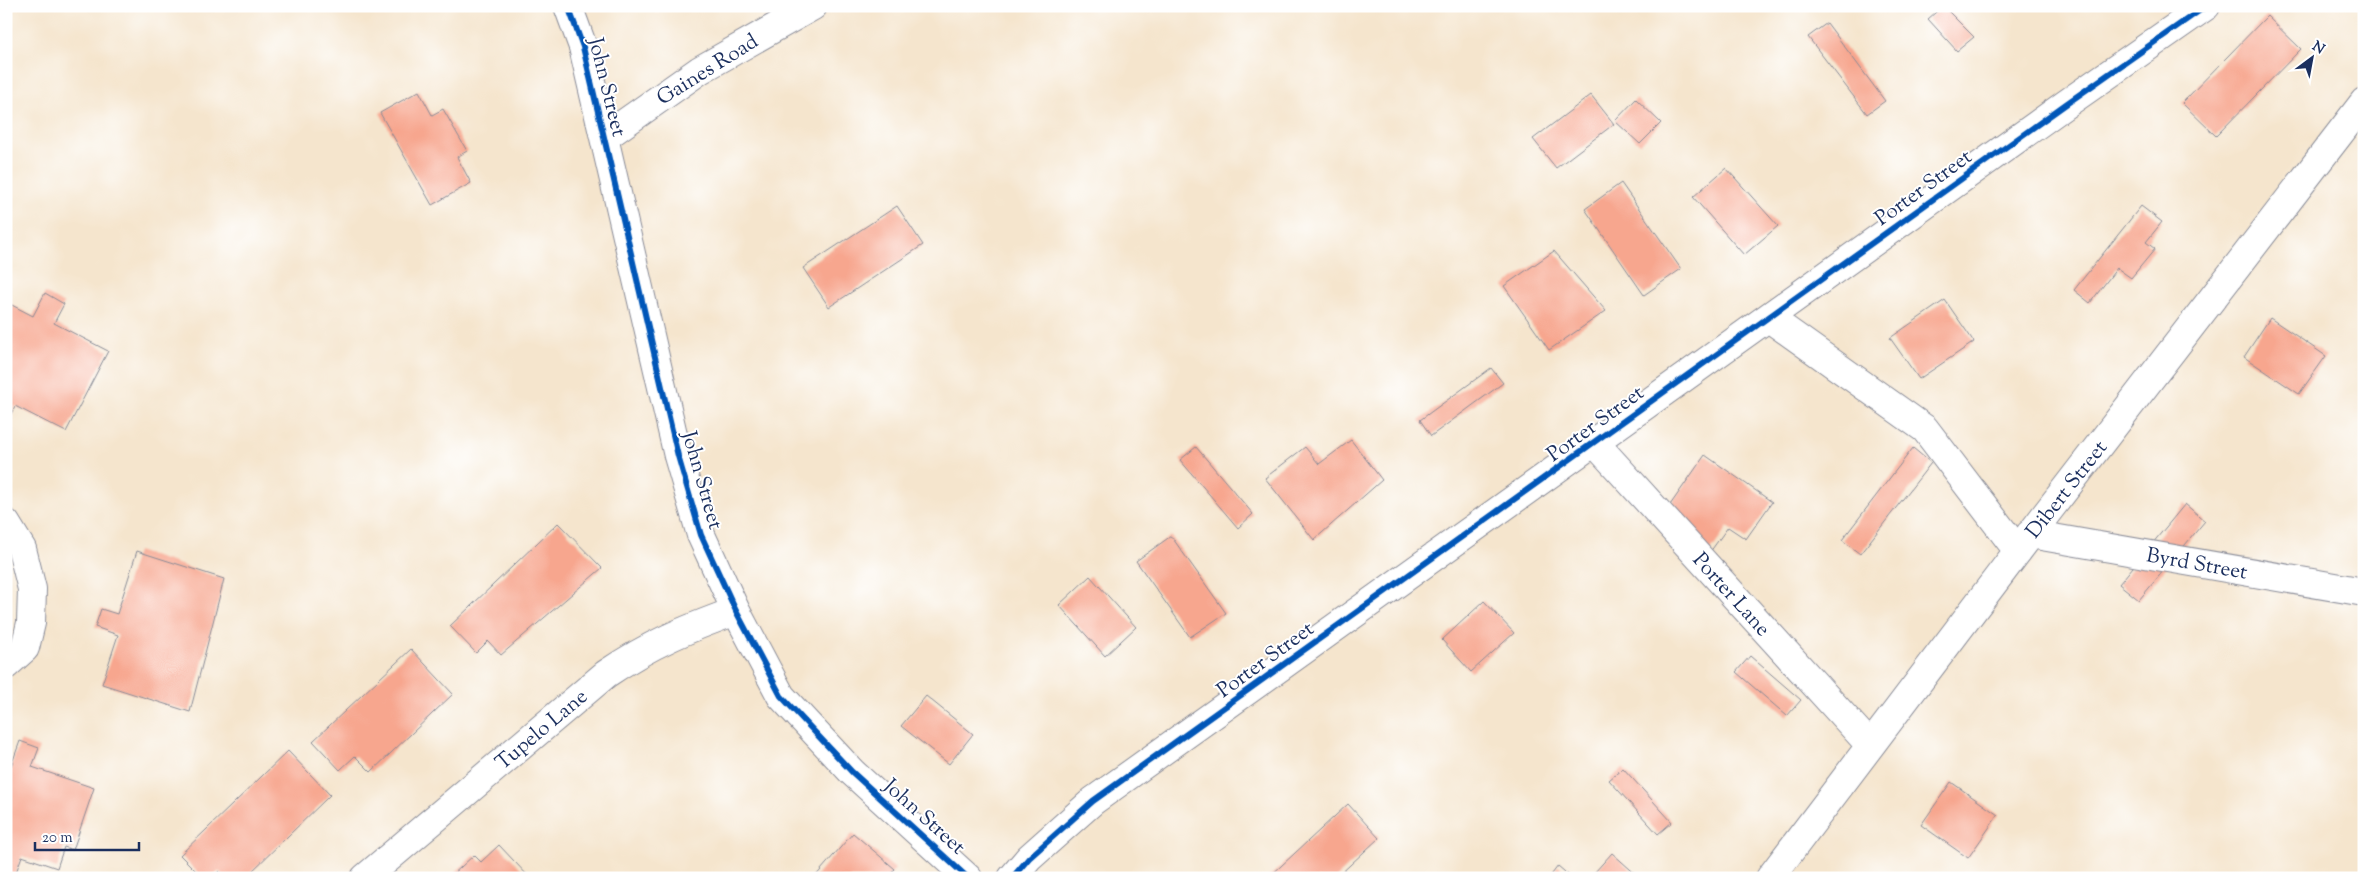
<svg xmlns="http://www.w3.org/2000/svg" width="2370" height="884" font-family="'Sorts Mill Goudy',serif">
	<rect width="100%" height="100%" fill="#fff"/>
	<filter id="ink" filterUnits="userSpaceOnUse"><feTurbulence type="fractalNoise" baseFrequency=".02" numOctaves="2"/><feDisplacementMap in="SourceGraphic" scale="10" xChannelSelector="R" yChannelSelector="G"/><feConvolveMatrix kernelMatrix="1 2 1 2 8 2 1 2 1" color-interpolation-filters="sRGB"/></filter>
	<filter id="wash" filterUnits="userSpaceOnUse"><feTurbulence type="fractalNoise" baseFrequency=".0096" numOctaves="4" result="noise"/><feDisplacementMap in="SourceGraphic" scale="20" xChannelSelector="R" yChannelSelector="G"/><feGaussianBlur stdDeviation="1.12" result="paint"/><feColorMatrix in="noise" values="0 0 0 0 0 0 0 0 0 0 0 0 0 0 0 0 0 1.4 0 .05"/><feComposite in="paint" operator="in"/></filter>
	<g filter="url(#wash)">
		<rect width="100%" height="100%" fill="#f5e5cd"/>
		<g id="blocks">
			<path fill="#f7a68e" d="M1943,6L1974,37L1957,51L1928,19Z
				M2267,16L2301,49L2216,136L2182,103Z
				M1827,23L1885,101L1867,114L1808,37Z
				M419,91L432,115L443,109L467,151L457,157L471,183L432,205L380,113Z
				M1591,95L1614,124L1556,168L1533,139Z
				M1636,99L1661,123L1640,144L1615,121Z
				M1726,168L1778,226L1744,255L1693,197Z
				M1621,183L1681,269L1644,295L1585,209Z
				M897,206L923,245L829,307L803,268Z
				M2141,206L2162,222L2146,242L2155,249L2131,278L2117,268L2090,303L2074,290Z
				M1554,251L1606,311L1549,350L1504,286Z
				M45,293L64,304L54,323L108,351L66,432L15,406L6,424V302L33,316Z
				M1945,300L1974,342L1919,379L1890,338Z
				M2270,318L2326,356L2299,394L2244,357Z
				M1491,368L1503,383L1431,436L1420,420Z
				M1351,440L1382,480L1314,540L1265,478L1305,447L1319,464Z
				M1196,447L1253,514L1238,528L1180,460Z
				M1913,448L1931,463L1860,554L1842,540Z
				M1705,455L1772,502L1746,539L1728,527L1710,552L1661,518Z
				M2185,504L2205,521L2139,600L2119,584Z
				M558,523L602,568L501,655L488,641L476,653L450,626Z
				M1171,536L1226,613L1190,637L1136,561Z
				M137,551L224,579L190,712L102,684L118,635L95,627L101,609L117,614Z
				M1090,576L1136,627L1105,656L1059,605Z
				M1484,601L1514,633L1471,672L1442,640Z
				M411,649L453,694L371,772L355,756L340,770L313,741Z
				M1750,656L1801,700L1787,716L1736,672Z
				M926,696L973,734L949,764L901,726Z
				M20,741L39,748L32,767L94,788L73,850L64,847L57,868L22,856L14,878H6V764L11,766Z
				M288,751L330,795L245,878H225L219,871L212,878H203L180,855Z
				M1623,768L1672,822L1658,834L1609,780Z
				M1951,782L1998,815L1968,858L1921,825Z
				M1348,804L1379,838L1336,878H1268Z
				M853,833L895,869L887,878H814Z
				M499,845L530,878H449L474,855L481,862Z
				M1612,853L1640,878H1600L1594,873Z
				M1558,866L1572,878H1549Z"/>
		</g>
	</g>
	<g filter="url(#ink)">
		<use href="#blocks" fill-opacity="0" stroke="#888a96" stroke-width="1"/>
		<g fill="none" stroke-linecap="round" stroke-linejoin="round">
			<g stroke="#888a96" stroke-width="30">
				<path id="street" d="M568,6L583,47L678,456L701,535L736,611L781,696L852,772L968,878
					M605,137L700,70L813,6
					M1769,318L1925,429L2018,551
					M1595,443L1870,745
					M6,523L22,549L32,589L31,623L25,648L6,665
					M2030,534L2364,592
					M365,878L606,674C650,644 686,629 736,611
					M1012,878L1029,858L1093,801L2066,104L2206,6
					M1770,878L2046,514L2364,102"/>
			</g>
			<use href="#street" stroke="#fff" stroke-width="28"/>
			<g stroke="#fff" stroke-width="9">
				<path id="cycleway" d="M568,6L583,47L678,456L701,535L736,611L781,696L852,772L968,878
					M1012,878L1029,858L1093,801L2066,104L2206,6"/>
			</g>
			<use href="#cycleway" stroke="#0057b8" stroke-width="6"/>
		</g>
	</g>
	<g text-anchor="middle" stroke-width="4" stroke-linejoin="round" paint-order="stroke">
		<g font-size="21" fill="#1b2f5e" stroke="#fff">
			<text transform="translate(707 69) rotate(-32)" y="7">Gaines Road</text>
			<text transform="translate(608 87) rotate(76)" y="7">John Street</text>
			<text transform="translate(1923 187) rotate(-36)" y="7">Porter Street</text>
			<text transform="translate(1595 423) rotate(-36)" y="7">Porter Street</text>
			<text transform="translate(703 480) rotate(74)" y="7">John Street</text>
			<text transform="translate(2066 489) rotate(-52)" y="7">Dibert Street</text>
			<text transform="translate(2197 563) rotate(10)" y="7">Byrd Street</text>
			<text transform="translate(1732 594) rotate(48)" y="7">Porter Lane</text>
			<text transform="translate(1265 659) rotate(-36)" y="7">Porter Street</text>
			<text transform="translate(541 729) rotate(-40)" y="7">Tupelo Lane</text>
			<text transform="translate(925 816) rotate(42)" y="7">John Street</text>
		</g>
	</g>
	<rect width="2370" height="884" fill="none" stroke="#fff" stroke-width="25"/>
	<g transform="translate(2312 58) rotate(32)" stroke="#ffffff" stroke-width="4" paint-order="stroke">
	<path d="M0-4L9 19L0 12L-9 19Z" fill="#1b2f5e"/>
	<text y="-8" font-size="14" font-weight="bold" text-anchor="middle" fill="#1b2f5e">N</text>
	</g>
	<path d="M35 842v8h104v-8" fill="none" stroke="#1b2f5e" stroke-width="2.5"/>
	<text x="42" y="842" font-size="15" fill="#1b2f5e" stroke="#ffffff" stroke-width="4" paint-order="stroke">20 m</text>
</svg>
